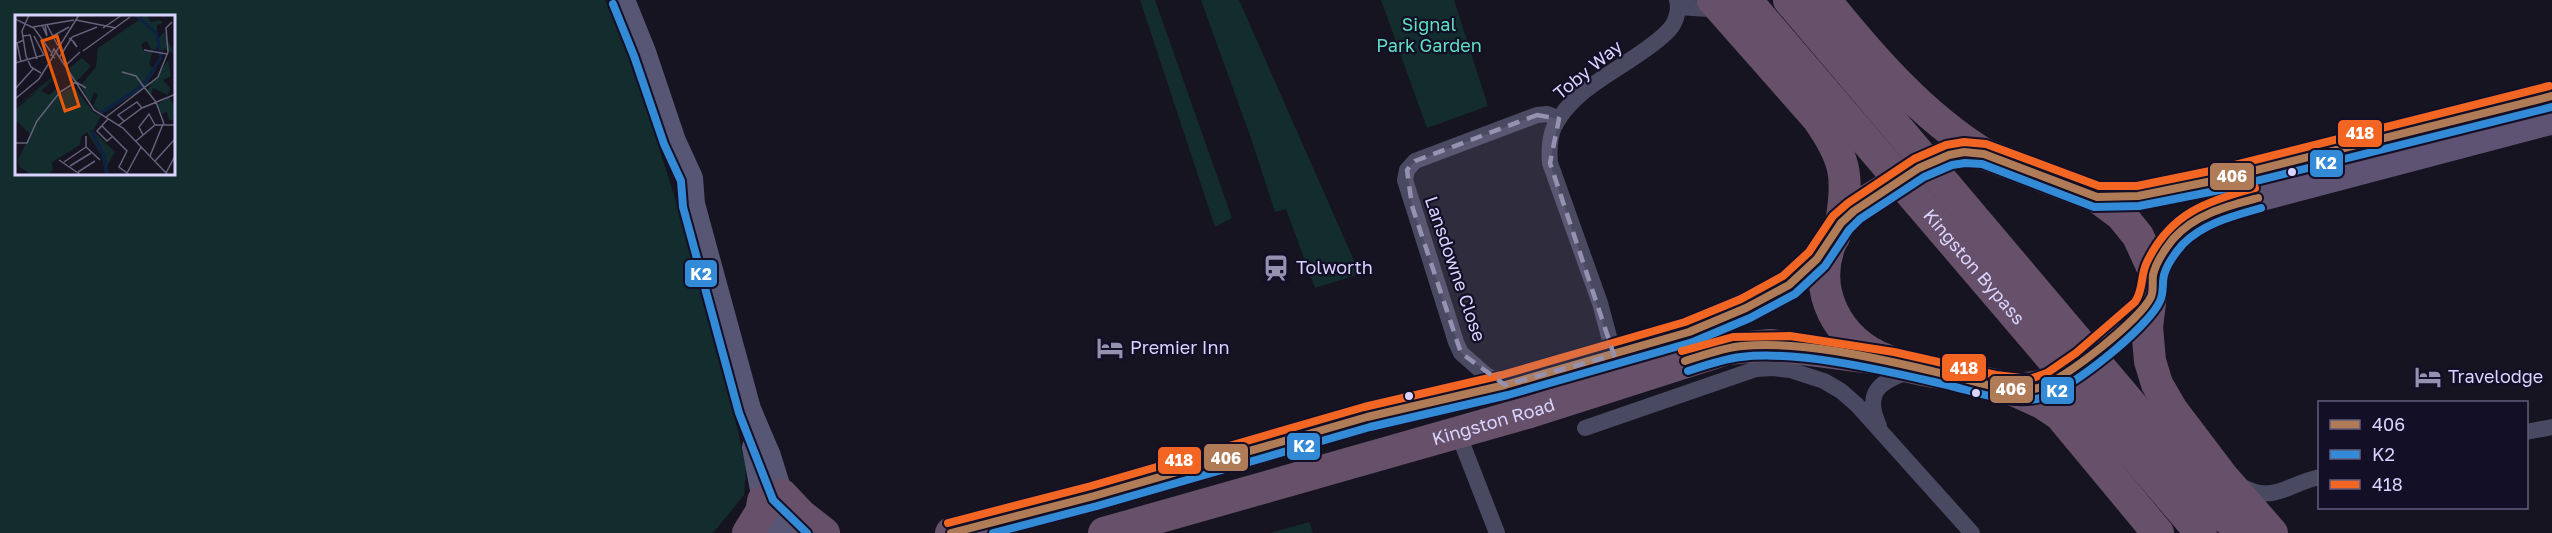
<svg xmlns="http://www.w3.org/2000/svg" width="2552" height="533" font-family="'Golos Text',sans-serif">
	<rect width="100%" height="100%" fill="#161421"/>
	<path fill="#132c2d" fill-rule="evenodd" d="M0,0H605L624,38L688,239L726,376L746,469L744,495L713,533H0ZM16,16H174V174H16Z
		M1140,0H1155L1232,218L1215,227Z
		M1201,0H1239L1360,274L1315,288L1286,209L1275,212L1252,141Z
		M1381,0H1454L1488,106L1427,128Z
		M1309,522L1313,533H1270Z"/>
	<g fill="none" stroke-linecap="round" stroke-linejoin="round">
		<path stroke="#4a4962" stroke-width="16" d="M1679,7L1722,10
			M1614,355L1600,303L1550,163C1549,151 1549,139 1554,127C1576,83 1632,66 1666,33C1675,25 1680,12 1677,0
			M1504,385L1486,375L1461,353L1456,342L1405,180L1407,170L1415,161L1537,115L1547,114L1559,119
			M1879,426C1863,391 1881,381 1911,371
			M1585,428L1756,369L1773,368L1790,370L1824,381L1841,391L1857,405L1972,533
			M2526,432L2552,427
			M1458,433L1497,533
			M2239,485C2274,505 2286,484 2320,477"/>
		<path stroke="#575674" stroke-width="24" d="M623,0L644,52L674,141L691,178L693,204L749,409L769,456L793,533
			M754,447L770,533"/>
		<path stroke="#5e5373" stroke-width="27" d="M2097,197L2115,198L2164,193L2552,96
			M2154,271C2169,244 2185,222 2214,210L2552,121"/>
		<g stroke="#67516a" stroke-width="32">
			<path d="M1713,0L1818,119C1846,159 1849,177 1841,223"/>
			<path id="s1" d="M1746,0L2201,533"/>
			<path d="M1789,0L2240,533"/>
			<path d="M1825,0C1871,57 1921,115 1984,154"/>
			<path d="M1949,155L1964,152L1984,154L2097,197L2121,215L2138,236L2154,271L2147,327L2150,361L2157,384L2172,410L2222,476L2272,533"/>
			<path d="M1889,187C1873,198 1854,207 1842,222C1837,228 1834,236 1831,242C1811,291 1838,341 1886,360C1909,369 1938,372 1962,377C1991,384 2023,395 2051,382"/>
			<path d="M2011,389L2042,403L2060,415L2158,533"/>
			<path d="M782,495L801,515L824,533"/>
			<path d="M748,533L761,512L763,501"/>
			<path d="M951,533L1094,496L1367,417L1505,385L1689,332L1746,308L1789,285L1817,259L1834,237"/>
			<path id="s2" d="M1104,533L1530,412L1727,349L1771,345L1886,360"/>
		</g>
		<path stroke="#67516a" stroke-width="32" d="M1889,187L1919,168L1949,155
			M2051,382L2111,337"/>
		<g stroke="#130f26" stroke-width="12">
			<path id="bus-1" d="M1685,361C1704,355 1722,348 1742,346C1804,340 1884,360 1945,374C1974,380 2008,395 2038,388C2063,381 2140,320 2151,297C2154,290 2152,282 2153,275C2156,262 2165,249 2173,239C2195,214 2228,206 2258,198
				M951,533L1094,496L1367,417L1505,385L1689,332L1746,308L1789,285L1817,259L1841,223L1854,211L1919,168L1949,155L1964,152L1984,154L2097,197L2138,196L2217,180L2552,96"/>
		</g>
		<g stroke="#130f26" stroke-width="12">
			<path id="bus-2" d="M613,4L634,56L664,144L681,181L683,207L739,413L773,500L807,533
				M1688,371C1706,365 1723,359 1741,357C1799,350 1886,371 1943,384C1975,391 2009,406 2041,398C2069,391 2149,327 2160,301C2164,293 2162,283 2164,275C2167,264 2176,252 2183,244C2204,223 2233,216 2261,208
				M993,533L1097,506L1370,427L1508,395L1693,342L1750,318L1795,294L1825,266L1849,230L1860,219L1924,177L1952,165L1965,163L1982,164L2094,207L2139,206L2220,190L2552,107"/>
		</g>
		<g stroke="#130f26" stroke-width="12">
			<path id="bus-3" d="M1682,351L1733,337L1790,336L1894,352L1996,375L2030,379L2047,373L2076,353L2135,302C2144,289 2140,276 2147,262C2170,214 2206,201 2255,188
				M948,523L1091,486L1364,407L1502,375L1685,322L1741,299L1783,276L1809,252L1833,216L1848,203L1914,159L1946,145L1964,142L1986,144L2099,186H2137L2215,170L2549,86"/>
		</g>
		<use href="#bus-1" stroke="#b07c57" stroke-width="8"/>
		<use href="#bus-2" stroke="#338bd7" stroke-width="8"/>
		<use href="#bus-3" stroke="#f26522" stroke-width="8"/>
	</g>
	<path fill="#9591b1" fill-opacity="0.2" stroke="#9591b1" stroke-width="4.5" stroke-dasharray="12 8" stroke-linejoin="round" d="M1537,115L1559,119L1550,163L1614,355L1505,385L1461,353L1412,206L1407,170L1415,161Z"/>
	<defs>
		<g id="station-bare" transform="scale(2.07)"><path d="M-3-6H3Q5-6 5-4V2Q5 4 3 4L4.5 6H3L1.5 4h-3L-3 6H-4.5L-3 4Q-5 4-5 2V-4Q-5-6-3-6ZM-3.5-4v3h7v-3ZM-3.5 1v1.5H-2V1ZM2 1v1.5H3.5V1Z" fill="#9591b1" stroke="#130f26" stroke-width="2.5" paint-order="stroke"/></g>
		<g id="hotel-bare" transform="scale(2.07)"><path d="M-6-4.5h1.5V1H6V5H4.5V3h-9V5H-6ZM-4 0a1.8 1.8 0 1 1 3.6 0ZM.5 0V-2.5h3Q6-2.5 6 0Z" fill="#9591b1" stroke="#130f26" stroke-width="2.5" paint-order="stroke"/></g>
	</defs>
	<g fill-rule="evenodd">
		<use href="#station-bare" x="1276" y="268"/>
		<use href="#hotel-bare" x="1110" y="348"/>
		<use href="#hotel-bare" x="2428" y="377"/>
	</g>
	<g fill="#d9d4ff" stroke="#130f26" stroke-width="2">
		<circle cx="2292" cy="172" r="5"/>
		<circle cx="1976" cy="393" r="5"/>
		<circle cx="1409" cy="396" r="5"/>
	</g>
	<g text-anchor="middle" stroke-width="4.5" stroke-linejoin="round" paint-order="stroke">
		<g font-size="18" fill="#5fe0c0" stroke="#130f26">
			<text x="1429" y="31">Signal<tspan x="1429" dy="21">Park Garden</tspan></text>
		</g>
		<g font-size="18" fill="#d9d4ff" stroke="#130f26">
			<text transform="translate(1588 70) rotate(-39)" y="6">Toby Way</text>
			<text dy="6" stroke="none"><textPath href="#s1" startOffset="351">Kingston Bypass</textPath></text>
			<text transform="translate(1455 269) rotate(71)" y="6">Lansdowne Close</text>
			<text dy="6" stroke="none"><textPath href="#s2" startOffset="405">Kingston Road</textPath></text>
		</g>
		<g font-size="18" fill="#d9d4ff" stroke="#130f26" text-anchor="start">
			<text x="1296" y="274">Tolworth</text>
			<text x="1130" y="354">Premier Inn</text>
			<text x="2448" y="383">Travelodge</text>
		</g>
	</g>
	<g transform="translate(15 15)">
		<rect width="160" height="160" fill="#161421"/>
		<path d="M131,0L136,7L145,5L148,8L142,10V19L144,23L149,17L159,38L149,34L148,37L142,31L141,35L136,34L132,26L126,29L129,37L138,35L134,50L141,55L132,68L139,66L153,45L156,61L148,65L155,73L153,80L138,73L136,80L132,76L136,69L87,99L78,91L83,79L79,77L75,88L66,70L81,52L83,33ZM67,43L76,51L61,67L52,55ZM45,56L30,71L45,60L26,76L34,80L41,74L45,78L59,72L78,97L86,101L78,116L100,137L92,151L94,160H90L87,141L72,117L66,122L65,130L37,147L38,155L32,160H16L5,152L3,145L15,119L3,107L0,109V95L25,74L0,92ZM154,82L160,92V105H154L152,97L147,99L142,90Z" fill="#132c2d"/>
		<path fill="none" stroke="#0d2144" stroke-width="3" d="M86,98L128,70L146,43L142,19L121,0M76,115L89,141L92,160"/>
		<path fill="none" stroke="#64617a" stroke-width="1.5" d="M14,0L7,16L11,41L16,52L26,58M0,4L19,13L36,37M61,5L101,13M27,10L32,21L30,10M32,10L43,31M18,12L59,5M88,13L107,0M8,21L15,20L22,44M38,21L54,12M54,23L59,27L62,32L58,27M129,35L152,39M68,36L115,2M40,43L36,40L39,34L79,95L108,113L153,160M44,43L57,22L82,12M6,47L2,28L9,25M0,48L29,40L19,21M50,51L65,37M107,57L121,61L129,72M129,72L141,87L149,109M0,74L18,54M0,84L24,64L64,0M91,102L143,62L153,37L151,13L157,7M93,104L82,116L92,126L97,122M109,106L103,100L122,87L127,93M104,110L127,93L161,79M87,111L112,136L104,152L112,158M128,120L124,112L134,99L140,110M71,121V132L85,145M121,126L140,110H161M0,128H12L22,106L45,77L61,67L71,73M135,141L148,109M44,145L66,160M140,146L159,125M49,147L71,132M55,151L76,138M63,157L80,146M151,158L161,139M111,160L126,132"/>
		<path fill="#e8590c" fill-opacity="0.15" stroke="#e8590c" stroke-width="3" d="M42,21L64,91L50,96L27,26Z"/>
		<rect width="160" height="160" fill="none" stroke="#d9d4ff" stroke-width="3"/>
	</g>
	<g stroke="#130f26" stroke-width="2">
		<rect x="2337" y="119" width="46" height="29" rx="6" fill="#f26522"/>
		<rect x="2309" y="149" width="35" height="29" rx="6" fill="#338bd7"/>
		<rect x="2209" y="162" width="46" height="29" rx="6" fill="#b07c57"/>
		<rect x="684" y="259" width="34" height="29" rx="6" fill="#338bd7"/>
		<rect x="1941" y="353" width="46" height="29" rx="6" fill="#f26522"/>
		<rect x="1989" y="375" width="45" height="29" rx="6" fill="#b07c57"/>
		<rect x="2040" y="376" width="35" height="29" rx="6" fill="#338bd7"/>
		<rect x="1286" y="432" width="35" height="29" rx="6" fill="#338bd7"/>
		<rect x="1203" y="443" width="46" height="29" rx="6" fill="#b07c57"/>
		<rect x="1157" y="446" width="45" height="29" rx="6" fill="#f26522"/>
	</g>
	<g font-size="16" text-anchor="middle" font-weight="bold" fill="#fff">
		<text x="2360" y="139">418</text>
		<text x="2326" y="169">K2</text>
		<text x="2232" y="182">406</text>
		<text x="701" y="280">K2</text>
		<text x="1964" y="374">418</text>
		<text x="2011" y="395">406</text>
		<text x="2057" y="397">K2</text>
		<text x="1304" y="452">K2</text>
		<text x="1226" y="464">406</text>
		<text x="1179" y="466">418</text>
	</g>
	<rect x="2318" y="401" width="210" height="108" fill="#130f26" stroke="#625e7d" stroke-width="1.5"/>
	<rect x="2330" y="420" width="30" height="9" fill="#b07c57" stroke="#625e7d" stroke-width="1.5"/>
	<text x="2372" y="431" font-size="18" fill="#d9d4ff">406</text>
	<rect x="2330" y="450" width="30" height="9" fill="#338bd7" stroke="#625e7d" stroke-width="1.5"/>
	<text x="2372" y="461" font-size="18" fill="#d9d4ff">K2</text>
	<rect x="2330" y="480" width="30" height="9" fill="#f26522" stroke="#625e7d" stroke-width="1.5"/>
	<text x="2372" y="491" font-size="18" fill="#d9d4ff">418</text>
</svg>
